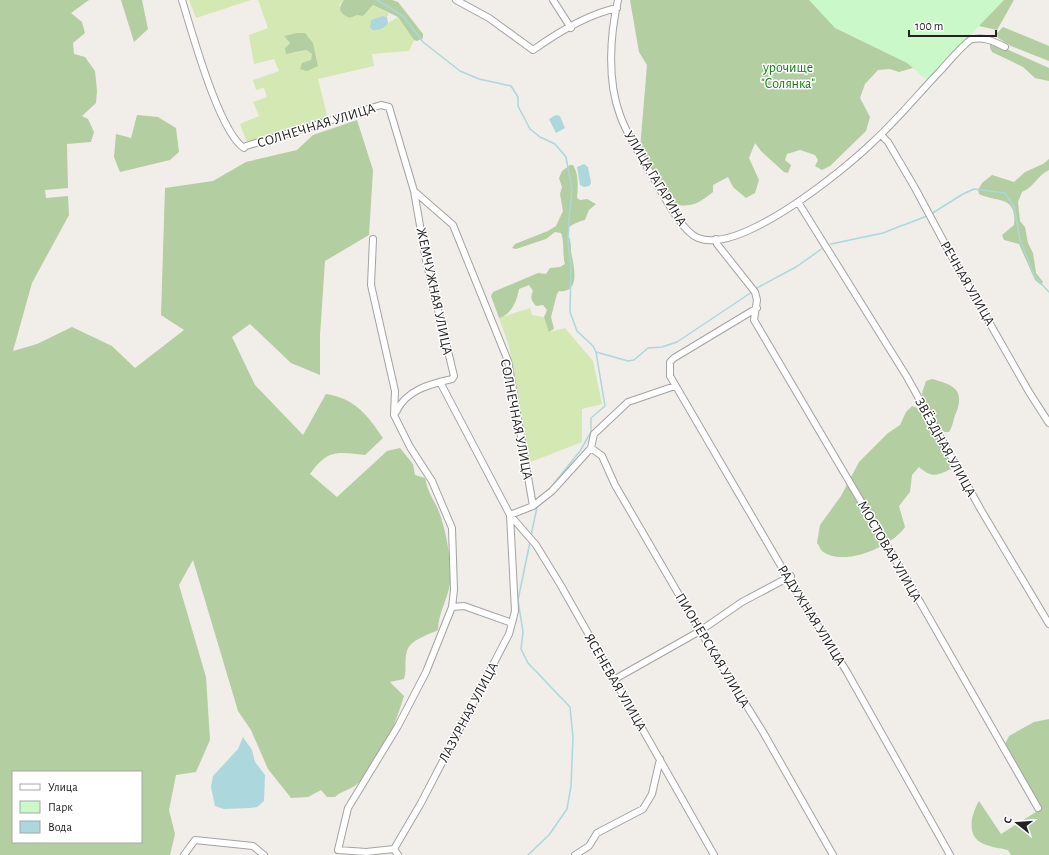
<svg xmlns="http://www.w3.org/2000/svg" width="1049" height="855" font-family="'Alegreya Sans',sans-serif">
	<rect width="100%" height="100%" fill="#f1ede9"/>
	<path fill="#d3e8b2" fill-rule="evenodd" d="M189,0H251L196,18Z
		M258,0H344L339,5L350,18L357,15L363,16L373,5L389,13L387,17L383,16L371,20L376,31L398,17L414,40L409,51L372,54L374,66L318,79L328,119L252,146L246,140L240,124L259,116L253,102L267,97L264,88L256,90L253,80L279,71L274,59L254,64L249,35L268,28ZM284,36L313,43L318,66L311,60L312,54L306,50L294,53L285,48L290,43Z
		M530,308L532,315L544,317L550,332L565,328L593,361L602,404L582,409V442L528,463L521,426L523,423L509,346L499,318Z"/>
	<path fill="#b3cea0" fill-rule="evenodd" d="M0,0H89L71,13L82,22L85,33L73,43L74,54L85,57L95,71L97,91L96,103L82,116L88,119L94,132L91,142L67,144L68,188L45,190L46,198L68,196L69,215L32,283L13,351L37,344L72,327L112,346L135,368L184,330L161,315L165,188L213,181L246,162L297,150L313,135L357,120L373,170L369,235L325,261L320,335V375L291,363L250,324L232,337L255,385L303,435L326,394C355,398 368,416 383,438L365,455C336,452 328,449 310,474L337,497L387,451L400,448L413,464L415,475L425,478C428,492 431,495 437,507C445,524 453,564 450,583C448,599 438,613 438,630C428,635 410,640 407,651C404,660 407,670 404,679L390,682L404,696C394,727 382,763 356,785C349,790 341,791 335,797H327L321,790L308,797L291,798L268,769L251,730L238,711L193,560L179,585L206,677L210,740L196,772L176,775L169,810L175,834L170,855H0ZM13,772H141V842H13Z
		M121,0H142L148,29L134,42Z
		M344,0H392L398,2L423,34V38L417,41L414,40L398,17L373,5L363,16L357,15L350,18C340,14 337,9 344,0Z
		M630,0H1014L997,30L970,24L923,65L899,72L890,69L878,70L865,84L860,98L870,117L866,131L830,166L822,170L815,166L818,160L815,155L800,150L787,154L785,160L791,165L788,173L784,172L761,151L755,143L749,158L759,180L755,193L746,198L733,187L728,177L713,185V192C699,203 693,207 675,205L658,176L648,164L640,149L647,65L639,52Z
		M1003,27L1049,46V61L1011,46L998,38L997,33Z
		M297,33H305L313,43L318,66L307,71L300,69L302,63L311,60L312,54L306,50L286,54L285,48L290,43L284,36Z
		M993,43L1049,68V81L1035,78L1023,67L992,52L990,48V44Z
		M137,115L158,117L176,128L179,152L170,160L120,172L114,157L116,134L131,138Z
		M1049,159V170C1038,175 1034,187 1022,192L1018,202L1020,221L1025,227L1028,243L1033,253L1036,273L1043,282L1041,285L1035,280L1019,244L1004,240L1002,235L1014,225C1017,195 998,203 979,194L978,190L982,183L992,175L1014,182L1025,172L1043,164Z
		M570,165H573C579,175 578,186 577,198L580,200L587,199L596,204L589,210L585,220C581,221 571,224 569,228C567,233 569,236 570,240C571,244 571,248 571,252C574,266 581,294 559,291L557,294L551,317L554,329L549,332L544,317L547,310L543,305L536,306C531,300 530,298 533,291L529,285L519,289C517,301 511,315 499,318L491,296L493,292L538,273L546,274L550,268L560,267L565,264C562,253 565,244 561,233L555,232L546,239L516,249L512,248L515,244L548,231L556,226L563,211L560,194L562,187L559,178L562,171Z
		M932,379C954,385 965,390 956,413C953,420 953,426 949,432H942L924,404L922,393L926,381Z
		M912,406L920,409L947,454L951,469C936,476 932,478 919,467L912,475L910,492L899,506L905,527C893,546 843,568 822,551C820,549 819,545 817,543L820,525L841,496L859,462L888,433L900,425L906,412Z
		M1049,719V855H1011L1008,850C1000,848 988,847 980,842C966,833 972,813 979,801L1001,834L1036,812L1002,750L1009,736L1034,722Z"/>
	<path fill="#cbf8c9" d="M809,0H1004L927,80L907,63L835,28Z"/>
	<path fill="#acd7dc" d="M383,16L387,17L388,23L386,26C380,29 375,33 370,28L371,20Z
		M556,115L560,116L565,128L556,133L549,119Z
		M584,164L588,167L591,183L589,186L584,187L580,185L577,167Z
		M243,737L252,750L255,762L265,775L264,801L257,807L250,808L224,809L215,806L211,787L213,776L238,749Z"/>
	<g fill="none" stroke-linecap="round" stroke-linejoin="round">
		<path stroke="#acd7dc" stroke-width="1.5" d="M377,0L403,16L423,42L460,71L479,79L511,86L518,97V106L530,129L540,137L555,144L566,157L572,189L569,219L568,245L571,265L570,312L577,331L593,346L596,352L605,406L591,418V432L580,451L548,491
			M931,214L963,194L974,189L1005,193L1014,206L1020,240L1035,277L1049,292
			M904,225L927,216
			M831,244L883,233L903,225
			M755,289L796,267L823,248
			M596,352L628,361L634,360L648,348L662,347L677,342L752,292
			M531,536L537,507
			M528,855L549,835L567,809L571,786L573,737L570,707L528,663L521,649L523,632L518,600L530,542"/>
		<g stroke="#a3a3a3" stroke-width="8">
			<path id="minor" d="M182,0C192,32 219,132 244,148L246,146L381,105L389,107L414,191L426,260L454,376L452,379C430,384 406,390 396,412
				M456,0L489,18L533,50C557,33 588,14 617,8
				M553,0L571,28
				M618,0C610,35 607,80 620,115C627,135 639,153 650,172C660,188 680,231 698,238C740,255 843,171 873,142C898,119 919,93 942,69C951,59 960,48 970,40C983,36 993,41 1005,47
				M881,135L888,142L915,188L952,257L1029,392L1049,423
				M414,191L453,225L508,361L533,506
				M798,202L907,377L981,510L1049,624
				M373,239L371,285L395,391L394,415L410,447L432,481L452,528L454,590L452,607L426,672L398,726L348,808L338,850L366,852L394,849
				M716,239L717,244L755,292L757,300L754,320L908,581L1038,808
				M757,308L674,358L670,362V376L788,578L847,672L950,855
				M440,382L510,515L536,545L560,584L714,855
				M591,448L602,456L615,485L700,631L763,732L833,855
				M512,623L515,611L510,515L533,506L552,491L591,448L594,434L628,402L675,386
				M615,679L700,631L742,602L791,576
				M184,855L195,840L253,846L264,855
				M398,855L394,849L421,803L509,634L512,623L464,606L452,607
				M575,855L589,846L597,833L643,809L652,794L660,759"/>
		</g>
		<use href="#minor" stroke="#fff" stroke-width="6"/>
	</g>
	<g text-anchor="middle" stroke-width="3" stroke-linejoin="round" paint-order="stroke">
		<g font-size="14" fill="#157e11" stroke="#fff">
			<text x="788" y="72">урочище<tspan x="788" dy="16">"Солянка"</tspan></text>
		</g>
		<g font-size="14" fill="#222" stroke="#fff">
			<text transform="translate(316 125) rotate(-17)" y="5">СОЛНЕЧНАЯ УЛИЦА</text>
			<text transform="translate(656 178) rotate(59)" y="5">УЛИЦА ГАГАРИНА</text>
			<text transform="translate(968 283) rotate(60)" y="5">РЕЧНАЯ УЛИЦА</text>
			<text transform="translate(435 291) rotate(78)" y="5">ЖЕМЧУЖНАЯ УЛИЦА</text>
			<text transform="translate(517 419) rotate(79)" y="5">СОЛНЕЧНАЯ УЛИЦА</text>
			<text transform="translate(946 447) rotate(61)" y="5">ЗВЁЗДНАЯ УЛИЦА</text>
			<text transform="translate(890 551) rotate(60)" y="5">МОСТОВАЯ УЛИЦА</text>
			<text transform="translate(812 615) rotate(58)" y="5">РАДУЖНАЯ УЛИЦА</text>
			<text transform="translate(713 650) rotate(59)" y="5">ПИОНЕРСКАЯ УЛИЦА</text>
			<text transform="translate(616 682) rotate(60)" y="5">ЯСЕНЕВАЯ УЛИЦА</text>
			<text transform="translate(468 712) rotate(-62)" y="5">ЛАЗУРНАЯ УЛИЦА</text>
		</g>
	</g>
	<rect x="12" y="771" width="130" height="72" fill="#ffffff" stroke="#a7a7a7"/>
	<rect x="20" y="784" width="20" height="6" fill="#ffffff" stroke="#a7a7a7"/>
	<text x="48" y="791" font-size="12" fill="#222222">Улица</text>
	<rect x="20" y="801" width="20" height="12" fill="#cbf8c9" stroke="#a7a7a7"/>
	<text x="48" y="811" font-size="12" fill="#222222">Парк</text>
	<rect x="20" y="821" width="20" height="12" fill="#acd7dc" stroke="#a7a7a7"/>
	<text x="48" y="831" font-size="12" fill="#222222">Вода</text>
	<g transform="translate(1017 823) rotate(287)" stroke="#ffffff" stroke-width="3" paint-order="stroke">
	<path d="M0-3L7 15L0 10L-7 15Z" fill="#222222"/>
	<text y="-6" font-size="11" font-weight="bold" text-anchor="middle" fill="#222222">С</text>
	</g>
	<path d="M909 30v6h87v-6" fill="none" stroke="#222222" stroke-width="2"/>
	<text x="915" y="30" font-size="12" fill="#222222" stroke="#ffffff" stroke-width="3" paint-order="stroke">100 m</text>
</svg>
